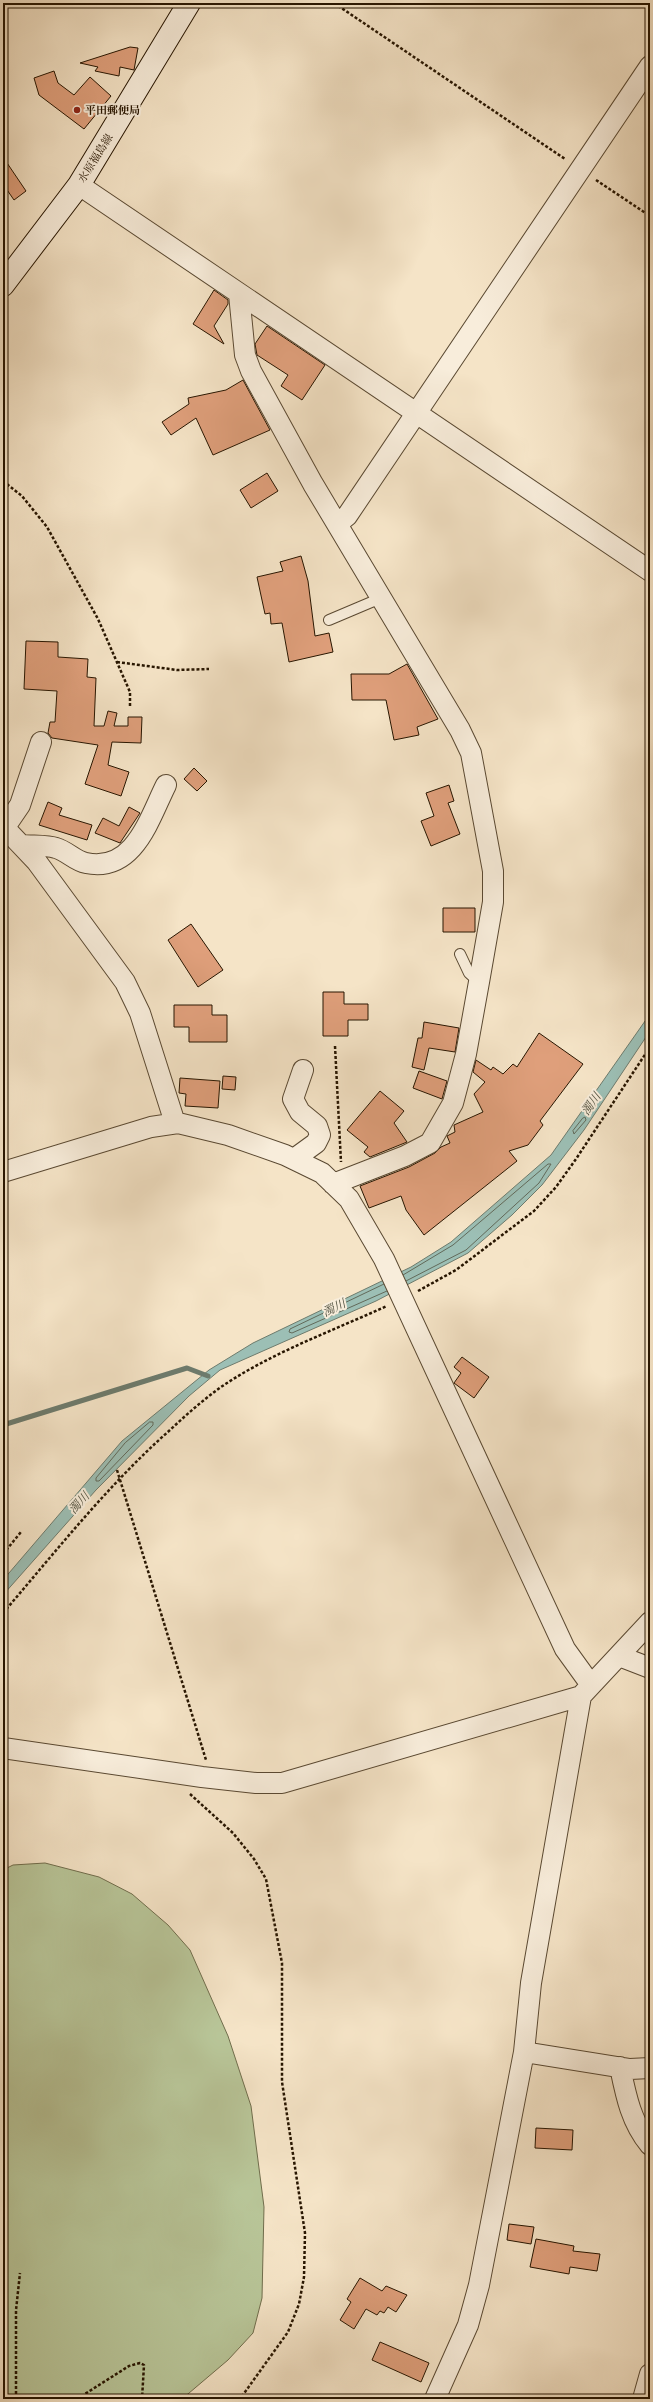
<svg xmlns="http://www.w3.org/2000/svg" width="653" height="2402" font-family="'IM FELL English','Noto Serif JP',serif">
	<rect width="100%" height="100%" fill="#f5e4c7"/>
	<filter id="stains"><feTurbulence type="fractalNoise" baseFrequency=".005" numOctaves="4"/><feColorMatrix values="0 0 0 0 .2 0 0 0 0 .09 0 0 0 0 .02 0 0 0 .5 -.17"/></filter>
	<radialGradient id="worn" r=".72"><stop offset=".6" stop-color="#630" stop-opacity="0"/><stop offset="1" stop-color="#630" stop-opacity=".3"/></radialGradient>
	<path fill="#b8c598" stroke="#706d4c" d="M45,1863L99,1877L132,1894L168,1925L190,1950L228,2036L251,2106L264,2207L262,2298L253,2333L228,2360L182,2399H3V1870L13,1865Z"/>
	<path fill="#9cbfb5" stroke="#6d7b6d" d="M650,1014V1031L584,1130L542,1185L512,1215L468,1253L376,1301L220,1370L189,1396L96,1490L3,1595V1580L122,1441L209,1370L253,1343L411,1267L451,1242L551,1155Z"/>
	<g fill="none" stroke-linecap="round" stroke-linejoin="round">
		<path stroke="#626a5a" stroke-width="1" d="M583,1118L585,1117L586,1120L574,1134L573,1131Z
			M403,1275L453,1245L548,1164H551L539,1183L466,1250L406,1281
			M384,1284L290,1329L289,1332L292,1333L387,1291
			M150,1422H153V1425L99,1481H96V1478L125,1443Z"/>
		<path stroke="#6d7b6d" stroke-width="5" d="M3,1425L187,1368L208,1376"/>
	</g>
	<path fill="#df9f7b" stroke="#271500" d="M130,47L138,48L134,70L120,67L119,76L95,71L98,67L80,63Z
		M54,71L58,83L74,95L90,77L111,96L84,129L39,95L34,78Z
		M3,157L26,191L14,200L3,184Z
		M214,290L228,300V304L214,326L224,344L193,324Z
		M267,326L325,365L302,400L281,386L288,375L257,355L255,344Z
		M243,380L270,430L213,455L196,418L171,435L162,422L189,404L188,398L226,390Z
		M267,473L278,491L251,508L240,490Z
		M301,556L308,581L315,636L329,633L333,652L289,662L282,623L271,624L270,613L265,614L257,577L283,571L280,562Z
		M26,641L58,642V657L88,659L87,677L96,678L94,726H104L108,711L117,713L114,726H128V717H142L141,743L112,742L108,765L129,772L121,796L85,784L98,745L52,738L48,733L50,722H55L57,691L24,689Z
		M407,664L438,719L417,727L419,735L394,740L386,700H352L351,674H389Z
		M194,768L207,781L197,791L184,779Z
		M449,785L454,801L448,803L460,834L431,846L421,821L434,816L426,793Z
		M48,802L62,808L59,815L92,825L87,840L39,825Z
		M129,807L140,813L120,843L95,833L103,818L119,826Z
		M443,908H475V932H443Z
		M191,924L223,970L198,987L168,940Z
		M323,992H344V1004H368V1020H348V1036H323Z
		M174,1005H212V1015H227V1042H189V1027H174Z
		M424,1022L459,1028L455,1052L429,1048L424,1070L412,1067L418,1038H422Z
		M539,1033L583,1064L540,1121L543,1125L528,1145L509,1151L517,1161L424,1235L406,1210L401,1196L369,1208L360,1186L409,1167L435,1153L441,1147L450,1143L447,1136L455,1132L454,1125L483,1112L474,1094L485,1082L473,1072L476,1060L491,1070L493,1067L503,1074L513,1064L517,1067Z
		M419,1071L447,1081L442,1099L413,1088Z
		M223,1076L236,1077L235,1090L222,1089Z
		M180,1078L220,1081L218,1108L185,1106L186,1094L179,1093Z
		M380,1091L404,1111L394,1123L407,1142L370,1157L364,1152L368,1147L347,1130Z
		M462,1357L489,1377L474,1398L454,1383L461,1373L454,1367Z
		M536,2128L573,2130L572,2150L535,2148Z
		M509,2224L534,2227L531,2244L507,2240Z
		M536,2239L574,2246L573,2251L600,2254L597,2271L570,2267L569,2274L530,2267Z
		M360,2278L382,2291L386,2286L407,2295L396,2312L388,2307L384,2313L380,2311L377,2315L366,2309L354,2329L340,2320L351,2302L347,2299Z
		M380,2342L429,2363L421,2382L372,2360Z"/>
	<g fill="none" stroke-linecap="round" stroke-linejoin="round">
		<g stroke="#5a4932" stroke-width="12">
			<path id="service" d="M329,620L381,598
				M460,954L469,973L479,982"/>
		</g>
		<g stroke="#5a4932" stroke-width="22">
			<path id="minor" d="M79,185L650,571
				M239,294L245,355L251,371L313,484L460,730L471,753L493,871V902L479,982L466,1054L453,1103L430,1143L405,1156L333,1184
				M337,524L347,516L650,66
				M3,826L37,862L125,982L140,1013L175,1123
				M5,827L20,805L41,742
				M23,845C33,846 47,845 56,848C67,851 75,861 86,863C134,873 149,819 166,785
				M294,1159L316,1143L320,1135L317,1126L300,1112L293,1099L303,1070
				M3,1172L151,1127L178,1123L228,1135L285,1155L322,1173L349,1199L384,1259L565,1649L591,1685
				M619,1656L650,1668
				M3,1748L202,1777L256,1783H282L581,1696L650,1622
				M524,2052L630,2069L650,2068
				M620,2067C626,2096 631,2122 650,2145
				M435,2399L468,2325L479,2285L524,2052L531,1983L581,1696
				M643,2399L650,2374"/>
		</g>
		<g stroke="#271500" stroke-width="24">
			<path id="secondary" d="M3,285L79,185L189,3"/>
		</g>
		<path stroke="#271500" stroke-width="2.5" stroke-dasharray="3 2" stroke-linecap="butt" d="M334,3L565,159
			M596,180L650,216
			M3,481L22,496L47,527L98,619L130,692V706
			M117,662L177,670L209,669
			M335,1046L341,1162
			M418,1291L456,1270L534,1211L556,1187L576,1159L650,1047
			M117,1470L206,1760
			M3,1554L21,1532
			M3,1613C57,1550 108,1485 170,1430C186,1415 203,1400 221,1387C271,1353 332,1331 387,1306
			M190,1794L233,1833L254,1859L266,1879L282,1963V2082L305,2233L304,2277L299,2304L288,2332L240,2399
			M16,2399V2310L20,2273
			M77,2399L129,2366L140,2363L144,2365L142,2399"/>
		<use href="#service" stroke="#f8eddb" stroke-width="10"/>
		<use href="#minor" stroke="#f8eddb" stroke-width="20"/>
		<use href="#secondary" stroke="#f8eddb" stroke-width="22"/>
	</g>
	<circle fill="#8f2418" stroke="#f8eddb" stroke-width="1.5" cx="77" cy="110" r="4"/>
	<g text-anchor="middle" stroke-width="4" stroke-linejoin="round" paint-order="stroke">
		<g font-size="11" font-weight="bold" fill="#271500" stroke="#f8eddb" text-anchor="start">
			<text x="85" y="114">平田郵便局</text>
		</g>
		<g font-size="11" fill="#271500" stroke="#f8eddb">
			<text transform="translate(95 158) rotate(-58)" y="4">水原福島線</text>
		</g>
		<g font-size="12" font-style="italic" fill="#50503f" stroke="#f8eddb">
			<text transform="translate(591 1104) rotate(-55)" y="4">濁川</text>
			<text transform="translate(334 1308) rotate(-26)" y="4">濁川</text>
			<text transform="translate(79 1503) rotate(-48)" y="4">濁川</text>
		</g>
	</g>
	<rect width="653" height="2402" fill="none" stroke="#f5e4c7" stroke-width="16"/>
	<rect x="4" y="4" width="645" height="2394" fill="none" stroke="#271500" stroke-width="2"/>
	<rect x="8" y="8" width="637" height="2386" fill="none" stroke="#271500"/>
	<rect width="100%" height="100%" filter="url(#stains)"/>
	<rect width="100%" height="100%" fill="url(#worn)"/>
</svg>
